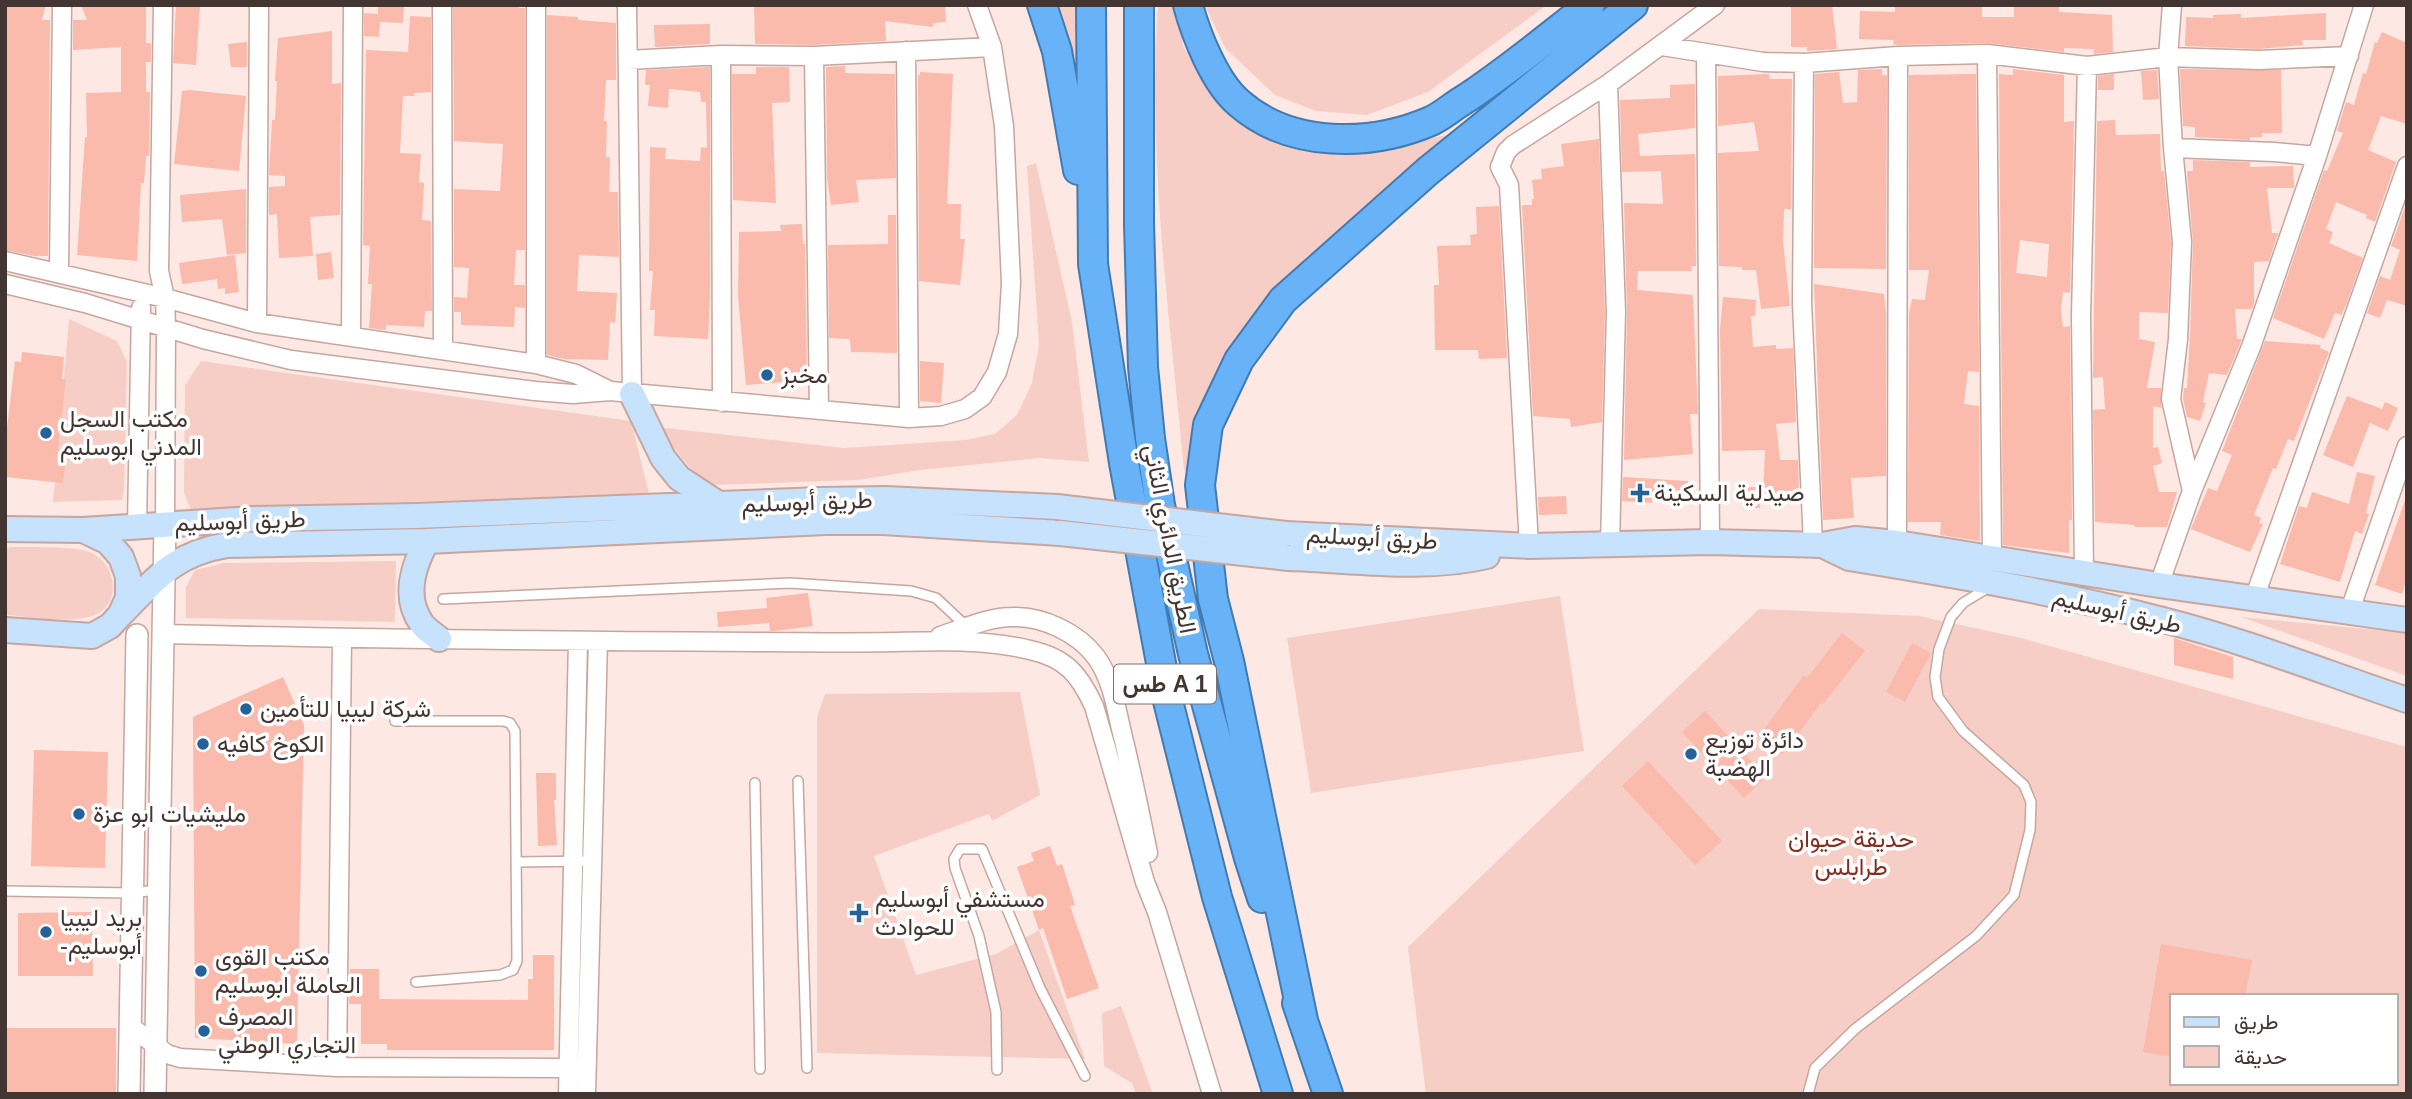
<svg xmlns="http://www.w3.org/2000/svg" width="2412" height="1099" font-family="Arial,Vazirmatn,sans-serif">
	<rect width="100%" height="100%" fill="#fde8e3"/>
	<path fill="#f7cec6" fill-rule="evenodd" d="M1059,5H1079L1077,66Z
		M1158,5H1173L1184,48L1210,86L1302,147L1330,153H1371L1398,145L1457,133L1279,291L1192,468L1184,470C1170,319 1147,156 1158,5Z
		M1205,5H1547L1428,92L1367,115L1316,111L1275,95L1225,48Z
		M1036,163L1072,322L1089,462L1040,458L920,470L859,480L712,485L690,468L657,427L844,448L966,440L995,434L1017,415L1032,383L1039,345L1027,166Z
		M69,319L117,341L127,362L124,490L122,500L53,502Z
		M201,361L631,421L649,493L191,510L184,493L185,385Z
		M10,547C30,547 69,546 87,551C114,559 124,599 97,614C79,624 25,618 5,614V550Z
		M396,561L395,622L186,618V587L195,570L224,563Z
		M1560,596L1584,751L1311,793L1287,638Z
		M1759,609L1919,616L2025,639L2407,747V1094H1426L1408,947ZM2172,996H2396V1083H2172Z
		M2241,617L2407,633V676Z
		M1020,692L1040,795L992,821L989,814L874,856L916,975L996,954L1039,930L1085,1059L817,1053V717L825,694Z
		M1121,1006L1153,1094H1136L1132,1083L1104,1066L1102,1013Z"/>
	<path fill="#fabaac" fill-rule="evenodd" d="M5,5H46L42,20H50L48,256H34L5,250Z
		M81,5H146V43H151V62H146V92H150L149,156H146L144,183H141L137,261L77,255L85,137H87L86,93L121,92V47L73,50V20H87Z
		M176,5H200L196,65L173,63Z
		M378,5H404L403,23L380,22L379,37L364,36V13L378,14Z
		M453,5H520L519,8H525V250H516L514,285H525V308L515,307L514,327L461,325V312H454V297L467,298L469,268L454,267V189L500,191L503,144L454,141Z
		M754,5H945L946,22L933,23V27L885,21L886,41L814,45L755,44Z
		M1791,5H1832L1837,49L1807,51V47H1791Z
		M1895,5H1982V17H2014V5H2059V12L2112,15L2113,52L2094,54V49L2064,48V52L1987,43L1899,45L1893,44L1894,40L1859,39L1860,11L1895,12Z
		M2326,13V40H2302L2303,45L2259,49L2185,46L2186,17L2213,18V15L2241,14V18Z
		M547,15L578,17V20L616,23V80H606L604,121H607L606,157H610L609,192H618L619,257L579,255L577,291L617,293L615,323L610,322L608,360L564,359L547,355Z
		M410,16L431,17V92L414,93V96H403L400,153L421,154L419,182L424,183L422,220L431,221L432,311H425L424,327L386,325V330L369,328L372,284H368L370,246L363,245L366,50L408,52Z
		M710,24V44L655,47L654,25Z
		M332,31V84L341,83L340,215L310,217L313,256L279,258L277,214L269,215V187L285,186V176L269,175L272,120H275L277,81H275L278,38Z
		M2382,32L2407,43V124L2381,116L2368,150L2396,162L2375,222L2366,218L2367,215L2336,202L2326,229L2333,232L2329,243L2363,258L2346,305L2341,315L2335,313L2324,339L2273,318L2324,170L2327,171L2343,133L2337,131L2346,102L2354,105L2363,73L2366,74L2375,42L2377,43Z
		M247,42V67H231L228,44Z
		M845,66V73L895,74L896,178L856,180L859,202L831,205L827,177L826,67Z
		M710,67V298L708,339L654,336L655,310H650L653,271H649L650,147L666,148L665,159L700,161L701,147L707,148L706,102H701L700,92L669,89L668,108L648,106L650,85H645L646,70Z
		M756,67H789L790,102L772,103L776,203L733,200L732,74H756Z
		M1882,69V75H1887L1886,269L1814,268L1815,74L1839,72L1843,103L1857,102L1858,70Z
		M2013,69L2064,75V122L2074,121L2070,293L2063,292L2061,310L2063,327L2070,326L2072,520H2069V553L2003,545L1999,74L2013,75ZM2020,240L2049,244L2047,277L2016,273Z
		M2180,69L2281,70L2282,133H2262V137H2250V140L2195,137V127L2183,126Z
		M2157,70L2159,99L2143,100L2141,71Z
		M920,72L953,74L947,204H961L960,239H965L960,285L919,281L918,75H920Z
		M1769,74L1770,79H1792L1791,209H1784L1783,241L1790,306L1761,309L1756,270H1742V267L1719,266L1718,153L1759,151L1754,122L1718,126V76Z
		M1976,74L1979,372L1968,371L1964,404L1979,406L1980,541L1940,535L1941,522H1908L1909,314L1912,299L1925,300L1929,270H1909V75Z
		M2114,74V90H2098V76Z
		M1695,84V128L1638,134L1640,156L1695,154L1696,266H1691L1692,271H1638L1637,290L1693,295L1698,414H1690L1693,454L1624,460L1627,312L1624,203L1663,204L1661,171L1622,172L1620,100L1670,98V85Z
		M190,90L246,96L239,171L174,164L182,91Z
		M2115,120L2116,135L2160,134L2161,171H2164L2171,242L2168,313L2139,312V339L2155,342L2147,388H2161V408L2153,406V448L2158,447L2162,463L2153,466L2159,492H2177L2167,527H2135V525L2095,522L2093,410L2105,409L2103,377L2093,378L2097,121Z
		M1599,139L1605,312L1602,422L1571,427L1570,419L1533,416L1522,205H1532V199H1534L1532,180L1542,179L1541,169L1564,166L1561,144Z
		M2193,160L2250,162V167L2293,166L2294,188H2267L2272,233H2278L2269,261L2254,262V303L2252,309H2235L2237,339H2242L2227,375L2209,373L2203,402L2206,403L2200,421L2187,417L2183,398L2184,388H2187L2190,336L2193,242L2187,171H2193Z
		M246,189V253L227,255L222,219L182,222L180,195Z
		M2407,201V306L2387,300L2380,318L2367,313L2380,276L2390,280L2400,250L2391,246Z
		M1499,206L1507,358L1479,359L1478,350H1435L1434,285H1439L1437,246L1471,245L1470,235L1477,234L1476,207Z
		M888,215H896L897,353L851,352L850,339L829,338L828,245L888,244Z
		M802,224L803,244H805L807,380L746,385L738,296L739,232L781,231L780,225Z
		M331,252L334,278L318,280L316,254Z
		M235,255L239,292L225,294V288L218,289L217,279L182,284L179,263Z
		M1814,284L1884,294L1886,312V476L1851,478L1854,518L1823,520Z
		M1723,297L1756,300L1755,316H1751L1753,347L1776,345V349L1793,348L1796,422L1776,424L1780,460H1798L1799,494H1763L1765,450L1722,451L1720,330Z
		M2265,341L2321,345L2320,348L2329,352L2294,441L2288,439L2276,469L2273,468L2254,515L2261,518L2259,523L2263,524L2250,552L2191,529L2208,488L2217,491L2232,455L2222,451Z
		M22,352L64,357L62,379H66L58,449L67,450L63,483L5,477V444L15,361L21,362Z
		M920,361L944,363L941,403L920,401Z
		M2347,396L2382,409L2385,402L2398,408L2388,431L2370,423L2353,467L2323,455Z
		M2357,472L2375,476L2366,513L2369,514L2362,534L2355,531L2340,582L2280,564L2299,506L2307,508L2312,492L2349,504Z
		M1623,477L1688,481V499L1652,497V503L1622,501Z
		M1742,487H1760V508H1743Z
		M1566,496L1567,514L1539,515L1538,497Z
		M2405,500L2407,578L2402,594L2375,585Z
		M808,593L813,626L774,631H770L769,623L718,627L717,612L767,608L766,598Z
		M1842,633L1865,651L1823,704L1821,703L1783,754L1759,736L1804,675L1807,678Z
		M2174,638L2233,657V679L2174,665Z
		M1912,643L1931,653L1905,702L1886,692Z
		M283,677L304,725L297,1044L195,1038L193,717Z
		M1705,711L1766,777L1744,798L1682,732Z
		M34,750L108,752L105,868L31,866Z
		M1648,761L1722,841L1695,865L1622,786Z
		M536,773H556V800H554L557,845L538,846Z
		M1050,846L1057,866L1062,864L1075,905L1070,906L1099,988L1067,999L1043,928L1039,930L1017,867L1034,861L1031,853Z
		M92,912L93,976H18V913Z
		M2161,944L2252,960L2245,996H2172V1057L2143,1052Z
		M533,955H554V1050H387V1044H361V1004H349L350,969H379V999L528,1000V979H533Z
		M5,1028H116V1094H5Z"/>
	<g fill="none" stroke-linecap="round" stroke-linejoin="round">
		<g stroke="#c6a69f" stroke-width="12">
			<path id="service" d="M443,599L790,583L911,591L936,598L967,627
				M395,721H503L510,723L515,731L517,961L513,970L500,975L416,982
				M798,781L807,1068
				M755,783L760,1069
				M516,862L592,861
				M5,891L131,893L157,890
				M997,1070L996,1012L979,936L955,868L954,859L960,849H982L1040,988L1085,1076
				M1808,1094L1815,1068L1855,1029L1976,936L2014,895L2030,830L2031,802L2024,785L1963,731L1938,697L1935,677L1939,649L1951,617L1963,603L1989,587"/>
		</g>
		<g stroke="#c6a69f" stroke-width="21">
			<path id="minor" d="M163,5L159,271L165,298L166,326L165,523
				M442,5L443,349
				M536,5V364
				M627,5L632,394
				M1662,46L1763,62L1804,63L1898,56L1987,54L2087,66L2168,57L2259,60L2349,56
				M906,51L909,418
				M1706,53L1710,542
				M1987,54L1992,557
				M721,55L722,402
				M814,56L819,410
				M628,60L721,55L814,56L992,47
				M1804,63L1802,303L1813,544
				M1608,84L1616,312L1610,544
				M2173,148L2274,152L2317,156
				M5,261L165,298L257,323L536,364L576,374L610,391
				M59,272L62,5
				M5,284L85,303L203,339L291,360L535,391L573,394L610,391L909,418L941,416L965,409L982,397L997,372L1008,334L1011,283L1004,126L992,47L977,5
				M257,323L259,5
				M351,336L353,5
				M2192,491L2251,347L2317,156L2364,5
				M137,525L141,308
				M1897,543L1898,56
				M1529,546L1509,185L1500,167L1506,152L1513,145L1608,84L1715,5
				M2084,573L2081,316L2087,66
				M2159,585L2192,491L2171,399L2178,339L2182,242L2173,148L2168,57L2172,5
				M2254,599L2407,166
				M2349,613L2407,446
				M163,634C360,639 558,641 755,642C801,642 847,643 893,642C938,641 985,639 1030,650C1066,658 1079,674 1094,706L1145,882L1157,912L1212,1094
				M940,636C963,629 988,617 1012,617C1043,616 1078,633 1096,657C1112,679 1116,708 1122,733C1132,773 1140,813 1148,853
				M130,1026L167,1054L180,1058L337,1067L569,1068L586,1070
				M337,1067L342,639
				M568,1094L578,641
				M586,1094L598,641"/>
		</g>
		<g stroke="#c6a69f" stroke-width="24">
			<path id="tertiary" d="M129,1094L137,635
				M155,1094L165,523"/>
		</g>
		<g stroke="#c6a69f" stroke-width="28">
			<path id="secondary" d="M632,394L663,458L679,478L720,505
				M5,529L83,530L108,542L121,557L128,576V598L120,615L110,626L92,636L5,630
				M83,530L252,519L416,516L820,500L886,499L1057,507
				M1286,534L1529,546L1710,542L1822,545L1855,539L1897,543L2159,585L2407,620
				M427,541C413,566 403,598 422,624C426,630 434,634 439,639
				M1822,545L1849,558C1954,575 2060,593 2163,620C2246,641 2326,673 2407,700
				M1289,558C1354,560 1424,571 1487,556
				M120,615C156,579 173,554 227,545L427,541L826,522H883L1060,533"/>
		</g>
		<g stroke="#427bb1" stroke-width="32">
			<path id="trunk" d="M1042,5L1057,51L1078,170
				M1091,5L1093,264L1124,463L1168,701L1217,897L1278,1094
				M1139,5V223L1143,367L1150,438L1160,505L1193,654L1249,858L1262,898
				M1188,5C1196,35 1215,83 1239,103C1290,148 1371,147 1431,121C1442,116 1452,107 1462,101C1507,72 1548,37 1590,5
				M1297,1003L1328,1094
				M1303,1020L1229,661L1213,599L1200,485L1208,425L1239,360L1283,300L1428,171L1633,5"/>
		</g>
		<use href="#service" stroke="#fff" stroke-width="9"/>
		<use href="#minor" stroke="#fff" stroke-width="18"/>
		<use href="#tertiary" stroke="#fff" stroke-width="21"/>
		<use href="#secondary" stroke="#c6e2fc" stroke-width="24"/>
		<use href="#trunk" stroke="#68b3f8" stroke-width="28"/>
		<g stroke="#c6a69f" stroke-width="28" stroke-linecap="butt">
			<path id="secondary-bridge" d="M1057,507L1286,534
				M1060,533L1289,558"/>
		</g>
		<use href="#secondary-bridge" stroke="#c6e2fc" stroke-width="24"/>
	</g>
	<g fill="#266299" stroke="#fff" stroke-width="2.5">
		<circle cx="767" cy="375" r="7"/>
		<circle cx="46" cy="433" r="7"/>
		<path d="M1636.5 482.5h7v7h7v7h-7v7h-7v-7h-7v-7h7z"/>
		<circle cx="246" cy="709" r="7"/>
		<circle cx="203" cy="744" r="7"/>
		<circle cx="1691" cy="754" r="7"/>
		<circle cx="79" cy="814" r="7"/>
		<path d="M855.5 902.5h7v7h7v7h-7v7h-7v-7h-7v-7h7z"/>
		<circle cx="46" cy="932" r="7"/>
		<circle cx="201" cy="971" r="7"/>
		<circle cx="204" cy="1031" r="7"/>
	</g>
	<g text-anchor="middle" stroke-width="7" stroke-linejoin="round" paint-order="stroke">
		<rect fill="#fff" stroke="#7b7270" stroke-width="2" x="1114" y="664.5" width="102" height="39" rx="5"/>
		<g font-size="23" font-weight="bold" fill="#433532">
			<text x="1165" y="692">طس A 1</text>
		</g>
		<g font-size="24" fill="#433532" stroke="#fff" text-anchor="start">
			<text x="781" y="383">مخبز</text>
			<text x="60" y="427">مكتب السجل<tspan x="60" dy="28">المدني ابوسليم</tspan></text>
			<text x="1654" y="501">صيدلية السكينة</text>
			<text x="260" y="717">شركة ليبيا للتأمين</text>
			<text x="1705" y="748">دائرة توزيع<tspan x="1705" dy="28">الهضبة</tspan></text>
			<text x="217" y="752">الكوخ كافيه</text>
			<text x="93" y="822">مليشيات ابو عزة</text>
			<text x="875" y="907">مستشفي أبوسليم<tspan x="875" dy="28">للحوادث</tspan></text>
			<text x="60" y="926">بريد ليبيا<tspan x="60" dy="28">-أبوسليم</tspan></text>
			<text x="215" y="965">مكتب القوى<tspan x="215" dy="28">العاملة ابوسليم</tspan></text>
			<text x="218" y="1025">المصرف<tspan x="218" dy="28">التجاري الوطني</tspan></text>
		</g>
		<g font-size="24" fill="#433532" stroke="#fff">
			<text transform="translate(807 502) rotate(-2)" y="8">طريق أبوسليم</text>
			<text transform="translate(240 521) rotate(-2)" y="8">طريق أبوسليم</text>
			<text transform="translate(1372 538) rotate(3)" y="8">طريق أبوسليم</text>
			<text transform="translate(1170 539) rotate(79)" y="8">الطريق الدائري الثاني</text>
			<text transform="translate(2117 611) rotate(13)" y="8">طريق أبوسليم</text>
		</g>
		<g font-size="24" fill="#882d1e" stroke="#fff">
			<text x="1851" y="847">حديقة حيوان<tspan x="1851" dy="28">طرابلس</tspan></text>
		</g>
	</g>
	<rect width="2412" height="1099" fill="none" stroke="#433532" stroke-width="14"/>
	<rect x="2170" y="994" width="228" height="91" fill="#ffffff" stroke="#b4aead" stroke-width="2"/>
	<rect x="2184" y="1017" width="35" height="10" fill="#c6e2fc" stroke="#b4aead" stroke-width="2"/>
	<text x="2234" y="1029" font-size="21" fill="#433532">طريق</text>
	<rect x="2184" y="1046" width="35" height="21" fill="#f7cec6" stroke="#b4aead" stroke-width="2"/>
	<text x="2234" y="1064" font-size="21" fill="#433532">حديقة</text>
</svg>
